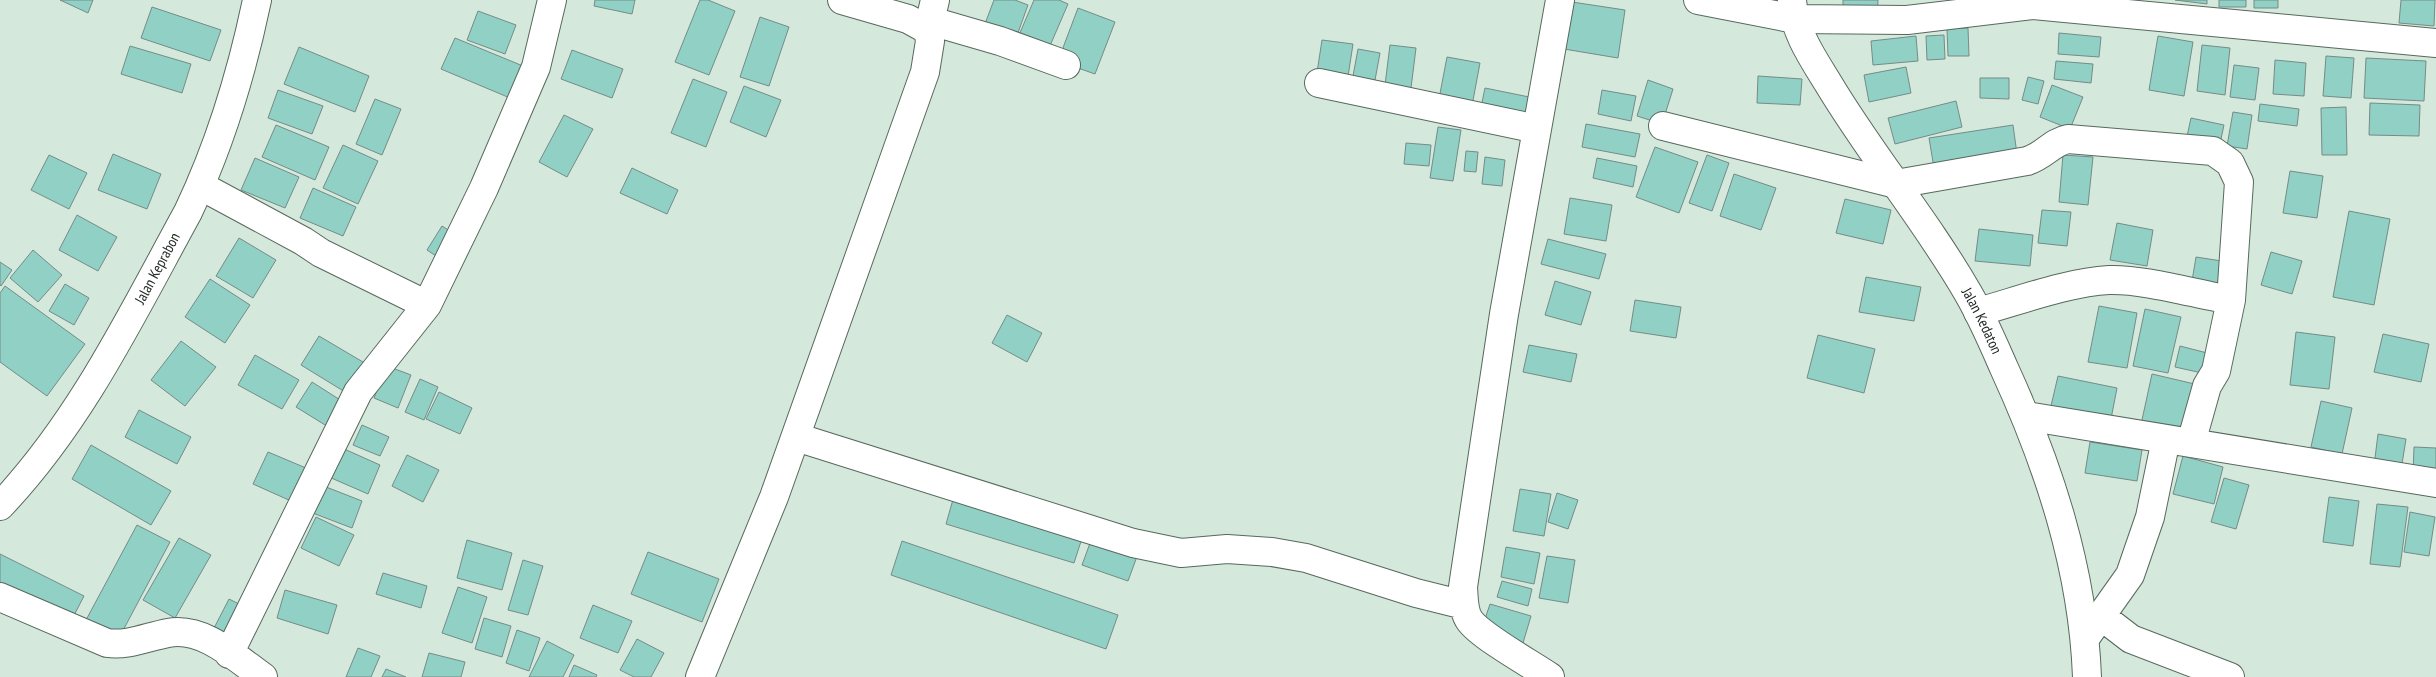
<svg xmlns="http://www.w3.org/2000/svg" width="2436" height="677" font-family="'PT Sans Narrow',sans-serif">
	<rect width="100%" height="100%" fill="#d4e8db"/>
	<path fill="#91d0c5" stroke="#748c87" d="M60,0H93L88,13Z
		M595,0H635L632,14L594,6Z
		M700,0H708L735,11L709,75L675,62Z
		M994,0H1015L1028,5L1015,41L983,29Z
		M1034,0H1059L1068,4L1046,55L1016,42Z
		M1843,0H1878L1877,18L1843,17Z
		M2175,0H2207V4Z
		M2219,0H2246V7H2219Z
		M2254,0H2278V8H2254Z
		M2401,0H2435L2434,26L2399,23Z
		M1572,2L1625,10L1618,58L1564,49Z
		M152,7L221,30L210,61L141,38Z
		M1078,8L1115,22L1095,74L1058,61Z
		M478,11L516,25L505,54L467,40Z
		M760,17L789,27L769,86L740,77Z
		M1968,28L1969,56H1948L1947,29Z
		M2059,33L2101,37L2099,57L2058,54Z
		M1944,35L1945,59L1927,60L1926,36Z
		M1916,36L1918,61L1873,65L1871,41Z
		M2158,36L2193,42L2184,96L2149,90Z
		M455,38L523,66L510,98L441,69Z
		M1322,40L1353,44L1347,83L1316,79Z
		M1390,45L1416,48L1410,96L1384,93Z
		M2202,45L2230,48L2225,95L2197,91Z
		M130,46L191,64L182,93L121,74Z
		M299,47L369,76L355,112L284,84Z
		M1358,49L1380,53L1373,91L1351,87Z
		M572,50L623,69L612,98L561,79Z
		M2326,56L2354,58L2351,98L2323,96Z
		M1447,57L1480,63L1471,111L1438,104Z
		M2366,58L2426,61L2424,101L2364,98Z
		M2275,60L2306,63L2304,96L2273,94Z
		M2056,61L2093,64L2091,83L2054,79Z
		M2234,65L2259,68L2255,100L2230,97Z
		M1906,67L1911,93L1869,102L1864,75Z
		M1758,76L1802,79L1800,105L1757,103Z
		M2028,77L2044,81L2038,104L2022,100Z
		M1980,78H2009V99L1980,98Z
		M693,79L727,92L706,147L671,133Z
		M1648,80L1673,89L1662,124L1637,116Z
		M2052,85L2083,97L2070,129L2040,117Z
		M744,86L781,100L766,137L730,122Z
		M1485,88L1534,98L1529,122L1480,112Z
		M278,90L323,106L312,134L268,118Z
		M1602,90L1636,96L1631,121L1598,114Z
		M375,99L401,109L382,155L356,144Z
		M1956,101L1962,127L1895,144L1888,118Z
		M2370,103L2420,105L2419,136L2369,135Z
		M2260,104L2299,109L2297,126L2258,121Z
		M2346,107L2347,155H2322L2321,108Z
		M2233,112L2252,115L2247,149L2227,146Z
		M564,115L593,129L567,177L539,162Z
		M2191,118L2224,125L2219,148L2186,141Z
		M1586,124L1640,134L1635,157L1582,147Z
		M276,125L329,147L315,180L262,157Z
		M2013,125L2017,154L1934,168L1929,138Z
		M1438,127L1461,130L1453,181L1430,178Z
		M1406,143L1431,145L1429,166L1404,164Z
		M343,145L378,161L358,204L323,188Z
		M1655,147L1698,162L1679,213L1636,197Z
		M1466,151L1478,152L1476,172L1464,171Z
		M113,154L161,174L147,209L98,190Z
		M49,155L87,173L69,209L31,190Z
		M1707,155L1729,163L1712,211L1689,203Z
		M2063,155L2093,157L2088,205L2059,202Z
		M1485,157L1505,160L1502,186L1482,184Z
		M255,158L299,177L285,208L241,190Z
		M1597,158L1637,166L1633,187L1593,178Z
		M632,168L678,190L667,214L620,193Z
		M2290,171L2323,176L2317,218L2283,213Z
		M1734,174L1776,188L1761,230L1720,216Z
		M313,188L356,207L343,236L300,218Z
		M1570,198L1612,205L1606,241L1564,234Z
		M1845,199L1891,210L1883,244L1836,233Z
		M2042,210L2071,212L2067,246L2038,243Z
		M2349,211L2390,219L2374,305L2333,297Z
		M77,215L117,237L98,271L59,250Z
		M2117,223L2153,230L2147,266L2110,260Z
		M442,226L458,236L442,260L427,250Z
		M1979,229L2033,235L2030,266L1975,261Z
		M239,238L276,260L253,298L216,276Z
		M1548,239L1606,254L1599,279L1541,264Z
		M33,250L62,275L38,302L10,278Z
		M2271,252L2302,261L2292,294L2261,285Z
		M2196,257L2228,262L2223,292L2191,287Z
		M0,262L12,270L1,286L0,285Z
		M1866,277L1921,287L1914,321L1859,312Z
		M210,279L250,305L225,343L185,317Z
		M1555,281L1591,292L1581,325L1545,315Z
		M65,284L89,298L74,325L49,311Z
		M5,286L85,344L47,396L0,362V293Z
		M1635,300L1681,307L1676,338L1630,331Z
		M2099,306L2137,313L2127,368L2088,362Z
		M2145,309L2181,317L2168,373L2133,366Z
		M1007,315L1042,333L1027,362L992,343Z
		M2296,332L2335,337L2329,389L2290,385Z
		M2383,334L2429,344L2421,382L2374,372Z
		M1818,335L1875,349L1864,393L1807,378Z
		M319,336L368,365L350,395L301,365Z
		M181,341L216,367L185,406L151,380Z
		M1529,345L1577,354L1571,382L1523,372Z
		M2180,346L2215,355L2211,375L2175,367Z
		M255,355L299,380L282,409L238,385Z
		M387,366L411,375L398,408L374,398Z
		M2152,374L2199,385L2186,439L2140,429Z
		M2058,376L2117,388L2111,419L2051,406Z
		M420,379L438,387L424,420L405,412Z
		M312,382L345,403L330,428L296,407Z
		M439,392L472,408L460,434L426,419Z
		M2321,401L2352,408L2342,454L2311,447Z
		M139,410L191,437L177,464L125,437Z
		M362,425L389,437L380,456L353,445Z
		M2378,434L2406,439L2401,470L2374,466Z
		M2090,442L2142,450L2137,481L2085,473Z
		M91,445L171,491L151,525L72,479Z
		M2414,447L2436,448V475L2413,474Z
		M342,448L380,465L368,494L329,477Z
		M268,452L306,468L291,501L253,484Z
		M407,455L439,470L423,502L392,486Z
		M2183,456L2223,467L2214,504L2173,494Z
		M2224,478L2249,485L2236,529L2211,522Z
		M321,485L362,501L352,528L310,512Z
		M1520,489L1551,494L1544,536L1513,531Z
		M1557,493L1578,500L1568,529L1548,522Z
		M954,496L1083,535L1074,563L946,524Z
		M2329,497L2359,501L2353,546L2323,542Z
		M2377,504L2408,507L2400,567L2370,564Z
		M2410,512L2435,517L2429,556L2404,552Z
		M316,517L354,535L339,566L301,548Z
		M137,525L170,542L119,638L86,620Z
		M1093,535L1139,551L1128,581L1082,565Z
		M179,538L211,555L175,618L143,600Z
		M467,540L512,553L502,590L457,578Z
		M902,541L1118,615L1106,649L891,575Z
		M1506,547L1540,553L1534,584L1501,577Z
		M648,552L719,579L702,622L631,594Z
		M0,554L84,596L70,623L0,588Z
		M1547,556L1575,560L1568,603L1539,598Z
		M523,560L543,566L528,615L508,610Z
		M383,573L427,586L421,608L376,594Z
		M1502,581L1532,589L1528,606L1497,597Z
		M458,587L487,597L472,643L442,633Z
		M285,590L337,605L328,634L277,618Z
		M229,599L249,609L233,642L212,632Z
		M1490,604L1531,616L1523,643L1481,631Z
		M593,605L632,621L618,653L580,638Z
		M484,618L511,626L502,657L475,649Z
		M517,630L540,638L529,671L506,663Z
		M637,639L664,653L651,677H634L620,670Z
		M547,641L574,655L563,677H529Z
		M358,648L380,656L371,677H346Z
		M429,653L465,662L461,677H422Z
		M574,665L597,675L596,677H569Z
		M386,669L406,677H382Z"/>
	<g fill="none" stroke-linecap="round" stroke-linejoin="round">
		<g stroke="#57695d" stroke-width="30">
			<path id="street" d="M842,0L908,19L928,30L935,0
				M1698,0L1795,19L1907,20L2032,5L2436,43
				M931,21L1000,41L1066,65
				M1319,83L1537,129
				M1663,126L1896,184L2027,161C2044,156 2052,142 2068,139L2213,151L2230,163L2239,182L2231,300L2216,371L2207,386L2191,443
				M201,186L303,241L321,253L427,305
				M1978,312C2018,301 2069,282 2109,280C2145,279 2195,294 2231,300
				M2026,416L2436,483
				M796,437L1133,543L1181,553L1227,549L1272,552L1306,558L1416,593L1464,605
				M0,597L107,643C128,646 147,637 168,633C203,626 236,658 263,677
				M2101,616L2131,639L2230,677
				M2086,637L2130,575L2150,517L2166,439
				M229,654L358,392L427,305L484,188L536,67L552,0
				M700,677L774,497L871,224L925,72L930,41L928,30
				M1550,677C1531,664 1482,637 1470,621C1463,612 1464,598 1463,587L1504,314L1560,0"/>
		</g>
		<g stroke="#57695d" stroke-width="30">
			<g id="secondary">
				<path id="s1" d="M1792,0C1794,31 1812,57 1828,83C1871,155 1926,220 1968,293C1982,317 1993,343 2004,368C2049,466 2083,569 2087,677"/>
				<path id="s2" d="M0,506C81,421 132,314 188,212C220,145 242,72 257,0"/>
			</g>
		</g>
		<use href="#street" stroke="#fff" stroke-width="28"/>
		<use href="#secondary" stroke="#fff" stroke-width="28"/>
	</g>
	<g text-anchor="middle" stroke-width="5" stroke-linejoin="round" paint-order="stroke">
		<g font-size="15" fill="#1f2722" stroke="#fff">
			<text dy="5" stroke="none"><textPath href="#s2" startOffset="286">Jalan Keprabon</textPath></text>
			<text dy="5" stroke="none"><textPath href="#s1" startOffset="375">Jalan Kedaton</textPath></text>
		</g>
	</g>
</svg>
